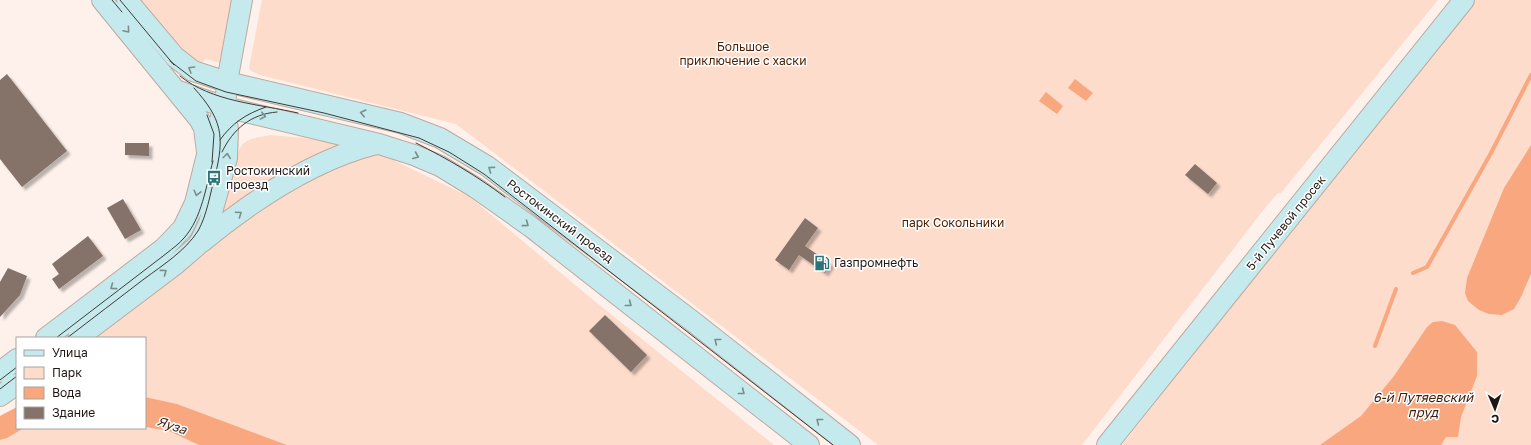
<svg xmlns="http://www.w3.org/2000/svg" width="1531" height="445" font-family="'Golos Text',sans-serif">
	<defs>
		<filter id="shadow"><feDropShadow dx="3.5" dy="3.5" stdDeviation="1" flood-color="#0004"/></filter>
	</defs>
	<rect width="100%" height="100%" fill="#fef1eb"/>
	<path fill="#fddccc" d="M136,0H232L220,63L206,59L200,64L184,53Z
		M262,0H1438L1281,193L1277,194L1265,208L1082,445H878L456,124L260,75L251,71L249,68Z
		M1472,0H1531V445H1122Z
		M271,135L304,138L345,145L219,216C224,200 233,152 244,143C252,137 262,137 271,135Z
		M366,153L387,157L470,197L592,299L774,445H287L177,404L145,397V338H91L217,241L300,183Z
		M145,427L169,431L199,445H0V440L7,438L24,428Z"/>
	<path fill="#f8a77f" d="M1075,79L1093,93L1086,101L1068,88Z
		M1046,92L1063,106L1057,114L1039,101Z
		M1531,145V274L1521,297L1514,309L1502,315L1489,314L1479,310L1468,301L1465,293L1467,278L1504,188Z
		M1442,321L1455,325L1477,352V376L1461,417L1458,437H1446L1441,445H1320L1361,416L1394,376L1427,327L1433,322Z
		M145,397L177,404L287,445H199L169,431L145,427Z
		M17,407V428H24L7,438L0,440V416Z"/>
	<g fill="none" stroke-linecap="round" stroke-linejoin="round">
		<path stroke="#f8a77f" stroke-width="4" d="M1413,273L1427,267L1491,153L1531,75
			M1375,346L1396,289"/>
	</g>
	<path fill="#857269" filter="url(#shadow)" d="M7,74L67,151L22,187L0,159V80Z
		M125,143H149V156L125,155Z
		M1195,164L1217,183L1208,194L1185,175Z
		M123,199L141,230L125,239L107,208Z
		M805,218L818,228L805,246L831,264L825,273L799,255L789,270L775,260Z
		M88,236L103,256L59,289L52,279L59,274L52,264Z
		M8,268L27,276L20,295L0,317V282Z
		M605,315L647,355L631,372L589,331Z"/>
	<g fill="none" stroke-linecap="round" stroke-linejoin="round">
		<g stroke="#bda99f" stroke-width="22">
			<path id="secondary" d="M102,0L199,119L204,128L207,152
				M127,0L175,57L193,71L227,82L401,123L440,138L487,166L691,320L850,445
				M178,91L225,107L379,144L414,155L440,166L476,188L531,227L809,445
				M202,242C253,200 312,160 376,144
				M46,338L164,248L183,228L195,203L207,155L224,109
				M78,338L176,264L197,246L202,238L209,223L227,158L228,130L225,107L227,82L242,0
				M0,372L17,359
				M0,396L17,384
				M1107,445L1464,0"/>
		</g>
		<use href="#secondary" stroke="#c5eaed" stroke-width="20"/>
		<path stroke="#413a36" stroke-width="1" d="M112,0L122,12
			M120,0L174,65
			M170,61L196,81L226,92L324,113L419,138L449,152L484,174L833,445
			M180,76C212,102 259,104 298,113
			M207,115L214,134L212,162
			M220,140C232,123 246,114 266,107
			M416,143C448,159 477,176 505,197
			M222,152C233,129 251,114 277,112
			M56,338L167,253C173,248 179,244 184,238C202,218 206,186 213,161
			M67,338C93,318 118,299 144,279C163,265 185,251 198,231C207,215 210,194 215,176C225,136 222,119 194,88
			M0,380L17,367
			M0,389L17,376"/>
	</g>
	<defs><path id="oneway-chevron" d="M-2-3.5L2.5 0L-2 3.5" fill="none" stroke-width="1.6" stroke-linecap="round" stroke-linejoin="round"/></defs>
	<g stroke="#7a8c8c">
		<use href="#oneway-chevron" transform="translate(127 30) rotate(50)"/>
		<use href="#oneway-chevron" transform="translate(191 69) rotate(-149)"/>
		<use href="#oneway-chevron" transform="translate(363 113) rotate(-167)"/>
		<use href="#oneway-chevron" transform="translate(263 116) rotate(13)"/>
		<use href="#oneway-chevron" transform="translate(227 156) rotate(-82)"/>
		<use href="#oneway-chevron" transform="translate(416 156) rotate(22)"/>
		<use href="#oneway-chevron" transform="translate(491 169) rotate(-144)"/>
		<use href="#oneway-chevron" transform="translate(197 193) rotate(104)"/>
		<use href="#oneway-chevron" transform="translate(239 214) rotate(-35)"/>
		<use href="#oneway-chevron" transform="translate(526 224) rotate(36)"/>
		<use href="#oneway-chevron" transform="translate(164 272) rotate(-37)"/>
		<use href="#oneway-chevron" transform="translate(113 287) rotate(143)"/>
		<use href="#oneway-chevron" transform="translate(629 304) rotate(38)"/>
		<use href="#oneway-chevron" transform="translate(717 341) rotate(-142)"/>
		<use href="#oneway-chevron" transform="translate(742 392) rotate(38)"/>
		<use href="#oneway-chevron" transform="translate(819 421) rotate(-142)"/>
	</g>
	<defs>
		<g id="bus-bare" transform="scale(1.2)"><path d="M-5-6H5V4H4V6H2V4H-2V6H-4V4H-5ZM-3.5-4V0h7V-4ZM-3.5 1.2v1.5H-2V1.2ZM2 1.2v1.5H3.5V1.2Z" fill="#2a7479" stroke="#fff" stroke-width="2.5" paint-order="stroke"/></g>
		<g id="fuel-bare" transform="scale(1.2)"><path d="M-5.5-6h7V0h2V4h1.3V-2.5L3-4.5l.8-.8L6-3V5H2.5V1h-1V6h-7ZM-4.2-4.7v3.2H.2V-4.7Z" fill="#2a7479" stroke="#fff" stroke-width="2.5" paint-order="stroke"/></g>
	</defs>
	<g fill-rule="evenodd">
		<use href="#bus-bare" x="214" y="178"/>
		<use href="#fuel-bare" x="822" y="263"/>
	</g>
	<g text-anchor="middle" stroke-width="3" stroke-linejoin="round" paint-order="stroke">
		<g font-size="12" fill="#512002" stroke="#fff">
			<text x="743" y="51">Большое<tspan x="743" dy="14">приключение с хаски</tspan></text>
			<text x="953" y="227">парк Сокольники</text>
		</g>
		<g font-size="12" fill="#1f1815" stroke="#fff" text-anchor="start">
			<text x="226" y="175">Ростокинский<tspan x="226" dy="14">проезд</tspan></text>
			<text x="834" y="267">Газпромнефть</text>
		</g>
		<g font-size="12" fill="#1f1815" stroke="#fff">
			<text transform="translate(560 221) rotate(37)" y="4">Ростокинский проезд</text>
			<text transform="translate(1286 223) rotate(-51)" y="4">5-й Лучевой просек</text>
		</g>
		<g font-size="13" font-style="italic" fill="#3f1f0f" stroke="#fff">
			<text x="1423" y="402">6-й Путяевский<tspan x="1423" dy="15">пруд</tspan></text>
			<text transform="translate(172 425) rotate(19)" y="5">Яуза</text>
		</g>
	</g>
	<rect x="16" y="337" width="130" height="92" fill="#ffffff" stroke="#a5a3a1"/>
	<rect x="24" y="350" width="20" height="6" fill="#c5eaed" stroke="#a5a3a1"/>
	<text x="52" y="357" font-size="12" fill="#1f1815">Улица</text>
	<rect x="24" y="367" width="20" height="12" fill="#fddccc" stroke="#a5a3a1"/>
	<text x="52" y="377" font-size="12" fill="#1f1815">Парк</text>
	<rect x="24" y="387" width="20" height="12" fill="#f8a77f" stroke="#a5a3a1"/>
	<text x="52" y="397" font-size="12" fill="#1f1815">Вода</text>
	<rect x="24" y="407" width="20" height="12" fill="#857269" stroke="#a5a3a1"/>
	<text x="52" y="417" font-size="12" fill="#1f1815">Здание</text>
	<g transform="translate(1495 409) rotate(178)" stroke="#ffffff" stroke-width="3" paint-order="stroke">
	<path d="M0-3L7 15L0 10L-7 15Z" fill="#1f1815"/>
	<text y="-6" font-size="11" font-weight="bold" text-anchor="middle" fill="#1f1815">С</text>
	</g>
</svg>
